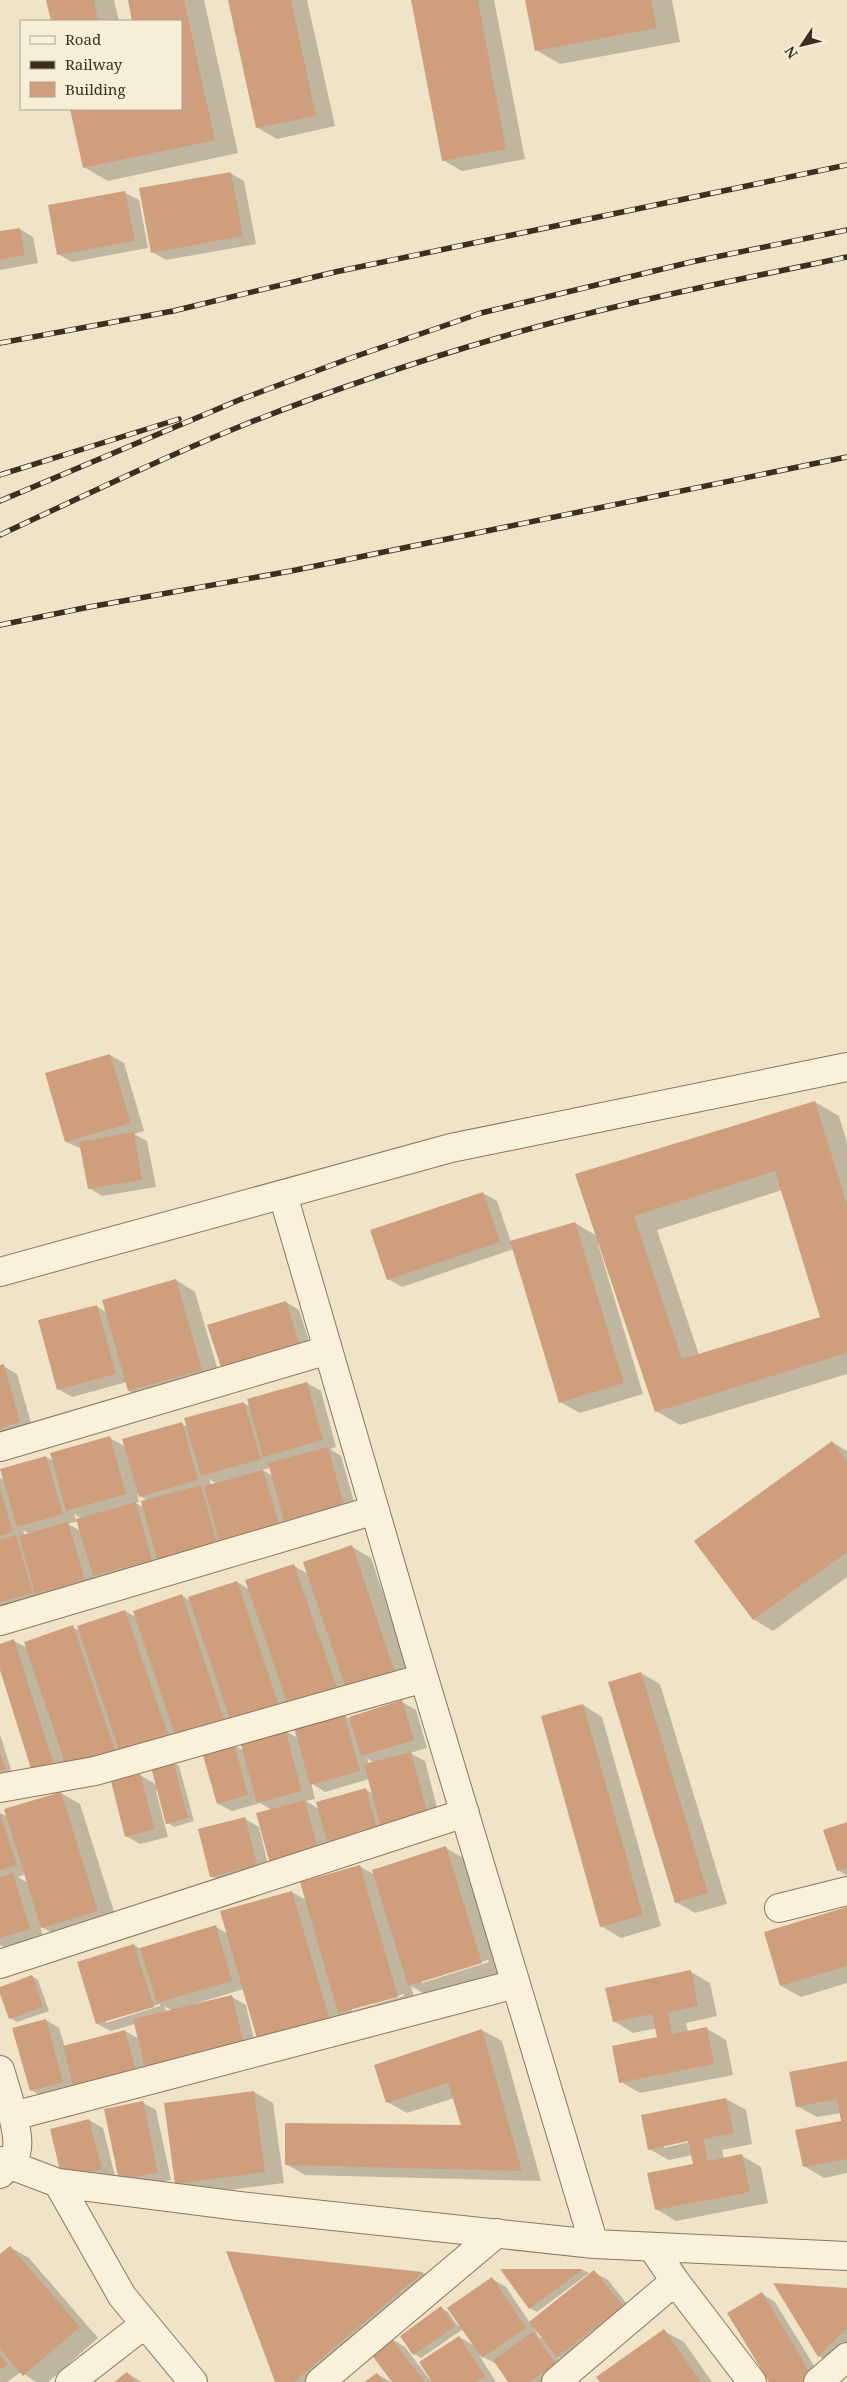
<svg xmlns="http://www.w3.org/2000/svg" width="847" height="2382" font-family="'Noto Serif',serif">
	<rect width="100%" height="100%" fill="#f0e4c8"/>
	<path fill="#0003" fill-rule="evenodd" d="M47,0H114L119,21H52Z
		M129,0H204L238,153L108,181L84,167L71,109H181V21H134Z
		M229,0H307L335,126L277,139L258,128Z
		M413,0H494L525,159L462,171L443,160Z
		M527,0H672L680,42L560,64L536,50Z
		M230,173L244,181L256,244L166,260L152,252Z
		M125,193L139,200L148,248L72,262L58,254Z
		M20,229L33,237L38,263L0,270V233Z
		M110,1055L124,1063L144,1131L134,1134L147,1141L156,1187L102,1196L89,1188L82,1149L66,1142Z
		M815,1102L839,1116L847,1143V1374L680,1425L656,1411L600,1243L598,1244L643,1394L580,1413L560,1402L514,1249L402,1287L388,1279L483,1193L497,1201L511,1242L575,1223L597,1236ZM782,1190L821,1318L699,1355L657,1230Z
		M176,1280L195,1292L221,1381L149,1402L129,1391L127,1382L72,1397L58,1389L96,1306L106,1312Z
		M286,1302L299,1310L312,1350L235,1374L222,1366Z
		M3,1366L17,1374L33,1430L0,1439V1367Z
		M307,1383L321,1391L336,1447L330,1449L341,1456L357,1512L107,1583L95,1576L98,1588L0,1613V1478L4,1480L46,1457L53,1461L110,1438L126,1447L182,1424L188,1427L244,1403L250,1407ZM270,1468L273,1476L262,1470ZM209,1479L217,1484L211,1485ZM137,1494L148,1501L144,1507L135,1503L139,1502ZM74,1514L81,1518L76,1520ZM78,1521L81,1531L68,1524ZM23,1530L30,1534L25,1536Z
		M832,1442L847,1451V1577L773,1631L753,1619Z
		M352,1547L371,1558L414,1683L243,1729L66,1762H64L67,1772L47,1779L0,1666V1645L14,1641L27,1648L72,1627L80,1631L79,1627L125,1611L136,1617L182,1596L191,1601L237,1582L250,1590L294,1566L308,1574Z
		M641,1673L660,1684L727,1904L695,1913L676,1902Z
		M402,1702L416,1710L427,1748L410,1753L425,1761L441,1823L332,1859L272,1810L260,1803L232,1811L218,1804L234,1745L244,1751L285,1731L298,1738L344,1715L351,1720ZM367,1758L374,1763L369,1764ZM369,1779L373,1794L365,1789L319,1809L306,1801L315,1799L311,1783L325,1792Z
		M583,1705L602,1717L661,1926L621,1938L601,1926Z
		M0,1734L12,1773L0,1777Z
		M173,1762L179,1766L194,1821L174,1827L168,1823L158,1790L156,1791L168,1837L140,1844L126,1836L140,1775L157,1785Z
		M61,1793L80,1804L117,1921L61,1938L40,1926L43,1937L6,1948L0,1945V1813L8,1817ZM25,1874L28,1883L18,1877Z
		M245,1819L259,1827L270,1873L225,1884L211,1876Z
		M847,1824V1876L838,1870Z
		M446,1848L465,1859L501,1974L428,1996L411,1986L417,2007L278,2053L244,1989L194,2004V2006L232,1997L246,2005L257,2052L88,2093L75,2085L76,2089L45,2098L31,2090L46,2020L59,2028L65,2047L125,2031L139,2039L135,2024L111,2031L97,2024L134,1945L142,1950L216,1927L228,1934L292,1892L306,1900L359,1866L375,1875ZM488,1960L489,1962L422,1983V1980ZM404,1994V1996L352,2011V2008ZM160,2004V2006L106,2023V2020ZM164,2006L173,2011L167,2012Z
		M847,1909V1983L801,1997L781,1986Z
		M691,1972L710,1983L717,2016L686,2023L688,2032L706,2028L726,2040L733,2075L640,2093L621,2082L659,2038L657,2028L633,2033L614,2021Z
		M32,1976L38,1980L49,2011L17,2022L10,2018L0,1988Z
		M482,2030L502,2041L541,2181L305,2175L286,2164L463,2126L454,2098L407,2113L387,2102Z
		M847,2062V2173L824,2178L804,2166L843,2122L841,2113L817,2117L797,2106Z
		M254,2092L273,2103L284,2183L196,2194L177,2183Z
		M726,2099L746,2110L752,2144L722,2150L724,2159L742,2156L761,2167L768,2203L676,2221L656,2209L694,2165L692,2155L669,2160L649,2149ZM694,2139V2141L664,2148V2145Z
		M142,2102L156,2110L171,2180L134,2188L120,2180Z
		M89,2120L103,2128L115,2176L77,2186Z
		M10,2247L29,2258L98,2338L48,2382H36L21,2372L7,2382H0V2256Z
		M228,2253L423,2273L442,2284L326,2382H277Z
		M502,2270H583L589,2273L537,2312L530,2308Z
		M594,2272L608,2280L635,2314L571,2364L558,2357L568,2372L553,2382H509L497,2364L479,2355L496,2382H394L392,2339L405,2347L430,2380L459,2337L475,2346L463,2329L421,2358L414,2354L441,2308L448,2312L458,2326L492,2279L506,2287L530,2323ZM536,2329L545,2340L539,2337L535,2330Z
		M776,2285L847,2290V2349L832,2364L819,2356Z
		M762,2294L775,2302L824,2382H770Z
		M664,2331L684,2342L712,2382H602Z
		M127,2373L142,2382H116Z
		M377,2374L391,2382H366Z"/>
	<path fill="#cf9f7d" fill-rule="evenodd" d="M46,0H94L98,21H51Z
		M128,0H184L215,140L83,168L70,109H181V21H132Z
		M228,0H291L316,116L256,128Z
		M411,0H478L506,149L442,161Z
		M525,0H651L657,28L535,51Z
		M231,172L243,236L151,253L139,188Z
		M125,191L135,241L57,255L48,205Z
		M20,228L25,255L0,260V231Z
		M110,1054L131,1123L65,1142L45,1073Z
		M815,1101L847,1205V1353L655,1412L575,1174ZM775,1171L820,1317L682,1359L634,1216Z
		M134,1132L142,1180L88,1189L79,1142Z
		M483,1192L500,1242L387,1280L370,1230Z
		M575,1222L624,1383L559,1403L510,1241Z
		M176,1279L202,1370L128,1391L102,1300Z
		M286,1301L299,1343L221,1367L207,1325Z
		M97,1305L116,1374L57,1390L38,1320Z
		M4,1364L20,1422L0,1428V1365Z
		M307,1382L323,1440L263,1457L247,1399Z
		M244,1402L261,1459L201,1476L184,1418Z
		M182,1422L198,1480L139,1497L122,1439Z
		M110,1436L126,1494L66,1511L50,1453Z
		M832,1441L847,1461V1552L753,1620L694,1541Z
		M328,1447L344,1505L284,1521L268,1463Z
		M46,1456L63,1514L17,1527L0,1469Z
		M263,1470L280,1527L220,1544L204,1486Z
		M201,1485L217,1543L157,1559L141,1501Z
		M0,1489L13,1532L0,1536Z
		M136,1502L152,1560L93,1576L76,1519Z
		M68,1522L85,1580L35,1594L19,1536Z
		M16,1535L33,1593L0,1602V1540Z
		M352,1545L395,1672L346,1689L303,1562Z
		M294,1564L338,1691L289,1708L245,1580Z
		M237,1581L280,1708L232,1724L188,1597Z
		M182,1594L225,1722L176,1738L133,1611Z
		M125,1610L169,1737L120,1753L77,1626Z
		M73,1625L116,1753L67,1769L24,1642Z
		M14,1639L54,1765L32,1772L0,1670V1644Z
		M641,1672L708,1893L675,1903L608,1682Z
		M402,1700L414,1740L361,1756L349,1717Z
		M583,1704L643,1915L600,1927L541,1716Z
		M344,1714L360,1771L310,1785L294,1728Z
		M285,1729L302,1791L257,1803L240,1741Z
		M234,1744L248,1795L217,1804L202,1752Z
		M411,1752L428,1815L381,1828L364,1764Z
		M0,1753L6,1770L0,1771Z
		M173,1761L188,1818L166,1824L151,1767Z
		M140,1774L155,1829L125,1837L111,1781Z
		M366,1788L378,1831L328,1845L316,1802Z
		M61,1792L98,1911L41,1928L4,1809Z
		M305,1800L319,1852L270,1864L256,1813Z
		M0,1813L17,1865L0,1870Z
		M245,1817L257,1865L210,1877L198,1829Z
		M847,1822V1868L837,1871L823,1830Z
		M446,1846L482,1963L408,1986L372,1870Z
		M360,1865L398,1997L338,2013L300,1882Z
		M13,1873L30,1929L0,1938V1877Z
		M292,1891L330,2021L258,2042L220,1911Z
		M847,1907V1966L780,1986L764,1932Z
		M216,1925L232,1981L157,2003L140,1948Z
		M134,1944L154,2007L96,2024L77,1962Z
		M691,1970L698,2006L668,2012L672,2034L707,2027L714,2064L619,2083L612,2046L657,2037L652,2014L613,2022L605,1988Z
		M32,1975L43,2007L9,2019L0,1994V1987Z
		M232,1995L244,2044L145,2068L133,2019Z
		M46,2019L63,2082L30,2091L12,2028Z
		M482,2029L522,2171L285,2165V2123L461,2125L448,2083L386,2103L374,2065Z
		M125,2030L136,2070L73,2086L63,2046Z
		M847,2061V2159L803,2167L795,2130L841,2121L837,2099L796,2107L789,2072Z
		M254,2091L265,2172L175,2184L164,2103Z
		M726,2098L734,2133L703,2139L708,2161L742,2154L750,2192L655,2210L647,2173L693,2164L688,2141L648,2150L641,2115Z
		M143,2101L158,2172L119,2181L104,2109Z
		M89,2119L102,2169L62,2179L50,2129Z
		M10,2246L80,2327L23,2376L0,2349V2254Z
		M226,2251L423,2272L294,2382H275Z
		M500,2269H583L529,2309Z
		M594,2270L623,2306L557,2357L529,2322Z
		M492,2277L526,2328L482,2358L447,2308Z
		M773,2283L847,2288V2328L818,2357Z
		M762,2292L813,2378L807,2382H769L727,2313Z
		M441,2306L455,2326L413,2355L400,2336Z
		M664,2329L701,2382H600L596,2377Z
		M533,2332L556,2364L529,2382H508L493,2360Z
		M459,2336L485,2376L476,2382H432L419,2362Z
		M391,2338L425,2382H392L371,2354Z
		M0,2355L8,2364L0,2370Z
		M127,2372L135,2382H114Z
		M377,2373L384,2382H364Z"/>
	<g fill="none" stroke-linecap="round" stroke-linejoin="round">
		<g stroke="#8d765c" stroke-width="30">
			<path id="minor" d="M283,1195L415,1648L594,2244
				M0,1272L451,1148L847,1067
				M0,1447L328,1350
				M0,1621L375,1510
				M0,1788L95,1771L424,1678
				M779,1908L847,1891
				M0,1964L465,1813
				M0,2070C5,2087 20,2132 17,2148C16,2159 8,2167 0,2174
				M13,2116L516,1984
				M0,2161L58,2183L239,2206L594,2244L847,2256
				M58,2183L122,2296L193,2382
				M652,2247L675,2281L752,2382
				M70,2382L145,2324
				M320,2382L497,2233
				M556,2382L675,2281
				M818,2382L847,2357"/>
		</g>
		<use href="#minor" stroke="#faf1dc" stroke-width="28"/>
		<g stroke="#3d2e20" stroke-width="5.5">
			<path id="rail" d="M0,343L173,311L335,272L847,165
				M0,475L179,419
				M0,501L239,400L348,359L481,313L691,262L847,230
				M0,535C81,497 162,458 246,424C329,391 415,362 501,337C614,304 731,281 847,257
				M0,625L89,607L291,571L847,457"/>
		</g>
		<use href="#rail" stroke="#f7eed8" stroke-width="4" stroke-dasharray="11" stroke-linecap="butt"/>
	</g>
	<rect x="20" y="20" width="162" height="90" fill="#f7eed8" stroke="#ada18e"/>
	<rect x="30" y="36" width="25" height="8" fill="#faf1dc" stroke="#ada18e"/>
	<text x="65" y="45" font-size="15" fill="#3d2e20">Road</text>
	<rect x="30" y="61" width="25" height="8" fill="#3d2e20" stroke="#ada18e"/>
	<text x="65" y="70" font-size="15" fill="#3d2e20">Railway</text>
	<rect x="30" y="82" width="25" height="15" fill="#cf9f7d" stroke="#ada18e"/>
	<text x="65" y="95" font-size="15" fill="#3d2e20">Building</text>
	<g transform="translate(802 45) rotate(235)" stroke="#f7eed8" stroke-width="4" paint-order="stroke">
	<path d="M0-4L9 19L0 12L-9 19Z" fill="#3d2e20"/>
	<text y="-8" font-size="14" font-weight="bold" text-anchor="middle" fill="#3d2e20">N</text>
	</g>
</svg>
